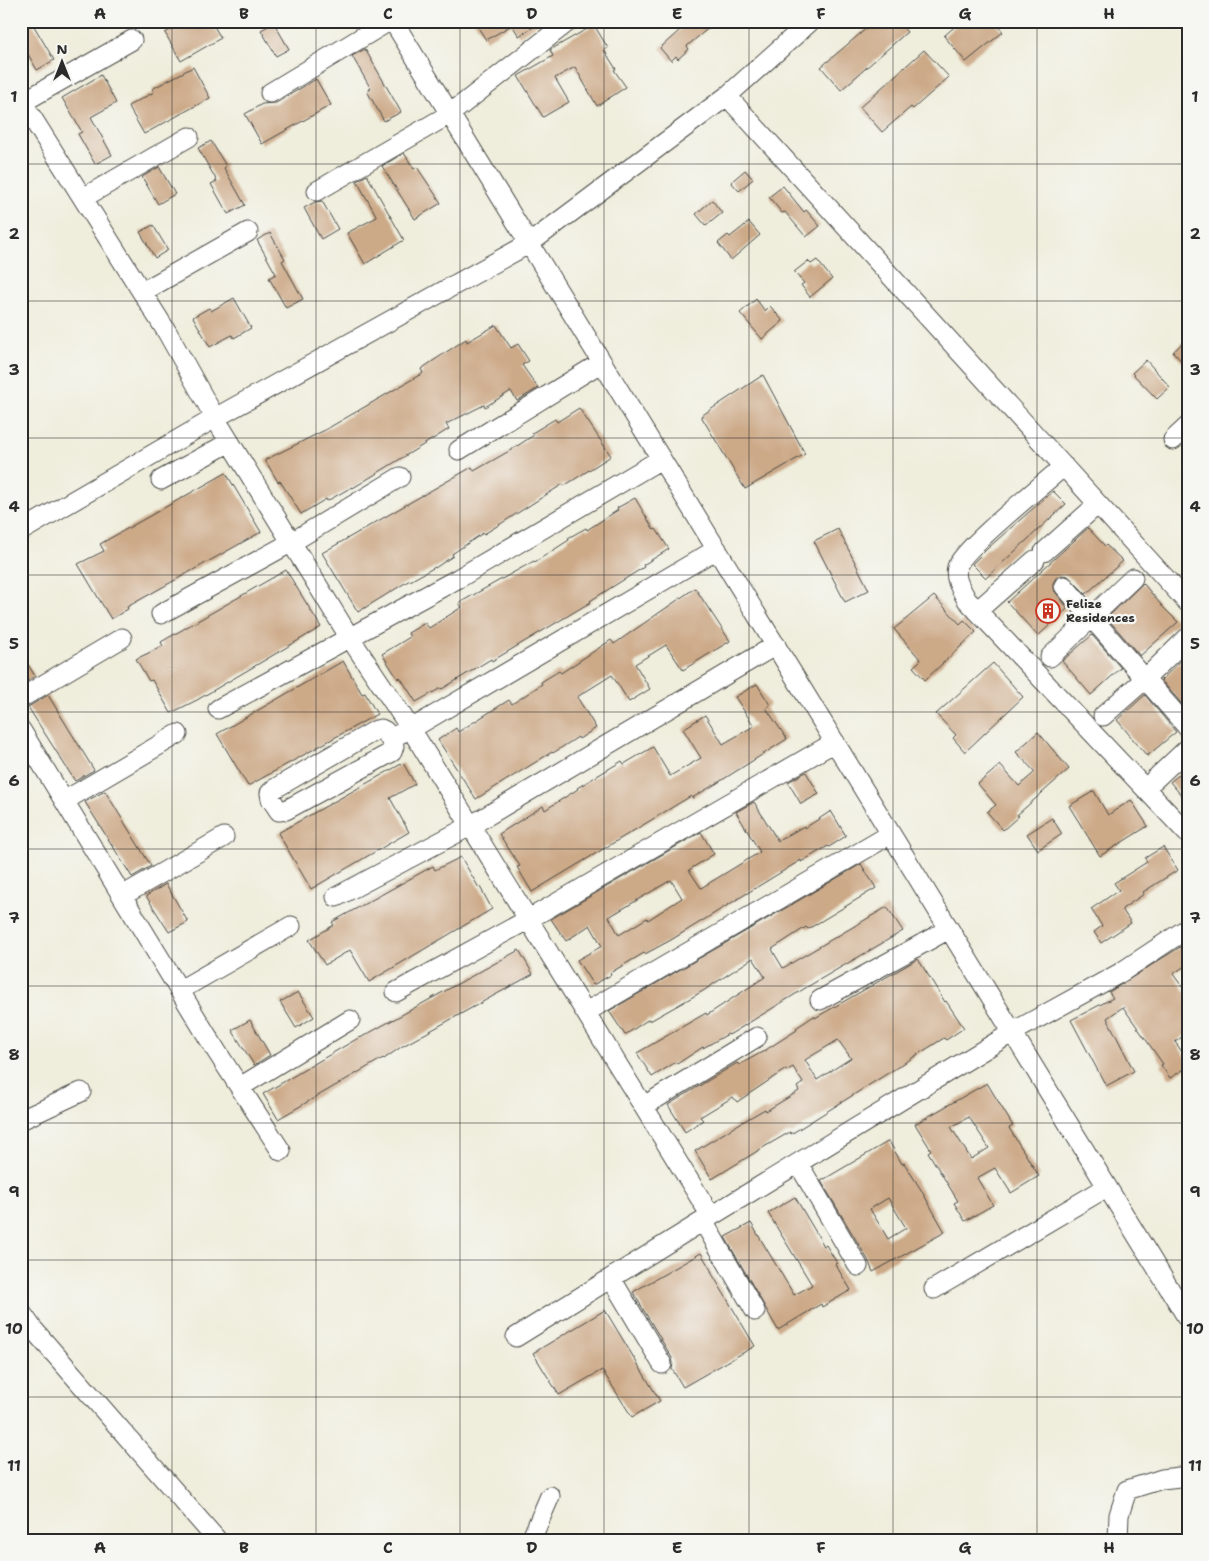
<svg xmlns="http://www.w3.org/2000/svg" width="1209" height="1561" font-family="'Shantell Sans',sans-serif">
	<rect width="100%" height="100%" fill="#f6f6f2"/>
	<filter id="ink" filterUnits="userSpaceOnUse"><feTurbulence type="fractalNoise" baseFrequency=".02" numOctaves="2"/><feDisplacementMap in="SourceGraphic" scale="10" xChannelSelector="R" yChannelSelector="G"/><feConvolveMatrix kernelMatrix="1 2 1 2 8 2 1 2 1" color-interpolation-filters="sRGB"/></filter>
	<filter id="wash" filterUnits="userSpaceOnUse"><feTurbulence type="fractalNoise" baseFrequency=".0096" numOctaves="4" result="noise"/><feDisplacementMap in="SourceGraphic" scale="20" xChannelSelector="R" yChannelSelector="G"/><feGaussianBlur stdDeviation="1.12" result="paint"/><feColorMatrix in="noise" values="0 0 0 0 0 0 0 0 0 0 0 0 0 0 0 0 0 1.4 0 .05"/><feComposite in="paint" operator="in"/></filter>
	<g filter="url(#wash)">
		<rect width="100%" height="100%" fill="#efeddb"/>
		<g id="blocks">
			<path fill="#cca987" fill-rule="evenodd" d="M21,21H31L54,60L37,70L21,42Z
				M186,21H211L221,38L181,61L165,33Z
				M474,21H543L519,36L512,25L486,40Z
				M690,21H717L687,46L689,49L678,59L676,56L671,61L660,48Z
				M875,21H897L907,32L841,90L821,67Z
				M961,21H994L1003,32L966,62L944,36Z
				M274,23L289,49L276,56L261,30Z
				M594,25L608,48L604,50L616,69L614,70L626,87L597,106L575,67L555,78L569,102L543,117L518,76L553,56L550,50Z
				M365,49L401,112L384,121L367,91L371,89L352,56Z
				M924,50L949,77L913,109L911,107L882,132L860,107Z
				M193,67L210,98L144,134L128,106L154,92L152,89Z
				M101,75L116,103L91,117L112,155L95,164L78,134L82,132L62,98Z
				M316,79L331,105L262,144L245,114L262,104L276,103Z
				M211,141L226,166L224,168L245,205L228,214L211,184L217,181L198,148Z
				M404,153L414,169L417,167L441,203L415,219L382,166Z
				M159,167L175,194L158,204L142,177Z
				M745,170L753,179L739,191L731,182Z
				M367,175L404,240L365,264L347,233L377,217L357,181Z
				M783,186L804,212L806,210L820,226L806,237L785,212L782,213L769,197Z
				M712,200L722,213L706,226L696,214Z
				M322,201L338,229L321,239L304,208L315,202Z
				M749,222L760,235L731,260L718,243L728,235L730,237Z
				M153,225L168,250L155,258L140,232Z
				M270,233L285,259L282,261L303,299L286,308L269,278L276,274L257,240Z
				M817,260L832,279L810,297L801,285L804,283L794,272L808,261L811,264Z
				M234,298L251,328L234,338L232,335L210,347L193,317L209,308L211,311Z
				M756,299L765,311L770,306L783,321L762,339L740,313Z
				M496,325L511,348L518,344L529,361L522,365L538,388L517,401L511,391L485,407L484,405L446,424L449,429L353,488L352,487L327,501L326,499L301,514L280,481L278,482L265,460L325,430L423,373L421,369L466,339L467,342Z
				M1188,338V368L1173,352Z
				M1146,360L1170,387L1157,399L1132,373Z
				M763,375L805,454L745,489L701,416Z
				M579,408L611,456L564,486L563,484L502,523L484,534L483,533L452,554L453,556L435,568V567L410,581V580L358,612L322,553L472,467L474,471L511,450L534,435L532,433L555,419L557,422Z
				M226,473L261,532L127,607L128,609L111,619L78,564L104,551L100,544Z
				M1053,491L1066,504L986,578L972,564L988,548Z
				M635,498L654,530L656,529L669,549L643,565L644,567L590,601L591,602L492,661L491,659L442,689L441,688L416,702L400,677L398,679L382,654L410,637L408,633L425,623L429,628L462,607L459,603L534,561L535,562L569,540L568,538L586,528L587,530L618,510L617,508Z
				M1088,528L1105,546L1106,545L1123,561L1086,594L1068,576L1062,575L1056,578L1053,583V589L1068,608L1038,636L1007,602Z
				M838,529L869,590L845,602L814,541Z
				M286,570L321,627L197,700L171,713L152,680L149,681L136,659L163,646L161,642Z
				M1143,583L1162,606L1178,622L1140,656L1107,618Z
				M695,588L730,641L683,670L666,645L635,664L650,689L629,702L612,675L577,697L596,728L579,739L578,737L553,753L552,752L476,799L438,740L456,728L458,732L509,700L512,704L542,684L541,682L559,671L561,673L611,640L614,644Z
				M934,596L960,624L964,620L976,632L925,680L913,667L921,660L894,629Z
				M1092,635L1121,668L1091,695L1062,661Z
				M21,653L35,676L21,685Z
				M1188,654V711L1161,680Z
				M343,661L362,694L365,693L377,714L248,786L217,734Z
				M993,663L1023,697L965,752L953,738L956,735L936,714Z
				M757,684L770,705L766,708L787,739L719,782L692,798L691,796L532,892L517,867L520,866L499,834L543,806L545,810L578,789L577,788L622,761L624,764L653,747L670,776L701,758L683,729L705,715L723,744L754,726L735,697Z
				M48,695L94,770L75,781L28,707Z
				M1145,695L1176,732L1147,756L1117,720Z
				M1038,732L1069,769L1017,815L1019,816L1003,830L987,812L996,805L978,784L1000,765L1019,786L1035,772L1016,752Z
				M403,763L415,784L390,798L409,832L311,889L278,833Z
				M1188,767V790L1182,796L1170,782Z
				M806,772L819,794L801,804L788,782Z
				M105,791L151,866L132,877L85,802Z
				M1094,791L1108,815L1131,800L1148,826L1100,856L1069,806Z
				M754,802L778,841L804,826L805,828L831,811L846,836L829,847L828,846L801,862V860L671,940L645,954L644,953L610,973L611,975L593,985L577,960L602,946L590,925L566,941L551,919L701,832L714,854L689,870L701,888L760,852L736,812ZM671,880L682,898L648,920L647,918L619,935L609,917Z
				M1052,818L1062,834L1038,850L1027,834Z
				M1163,847L1178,870L1143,892L1144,894L1122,909L1131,923L1101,943L1094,932L1102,926L1091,909L1119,890L1114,883L1147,862L1145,858Z
				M461,857L479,888L480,887L492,909L369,982L350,950L325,965L309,940L334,925L332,922L379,896L433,866L435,870Z
				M861,864L876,888L808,929L806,927L772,949L774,953L783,968L887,907L903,931L807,987L729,1035L728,1034L703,1048V1047L677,1064L676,1062L652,1077L637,1053L706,1013L707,1015L765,977L753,958L703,991L650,1021L649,1019L625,1035L609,1011Z
				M166,884L188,922L169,932L146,896Z
				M1188,942V964L1173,974L1188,995V1033L1175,1042L1188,1060V1067L1170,1078L1161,1065L1163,1064L1123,1007L1107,1018L1134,1071L1106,1086L1071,1020L1113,998L1109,992Z
				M519,950L533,974L401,1047L384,1059L383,1058L278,1119L263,1094L360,1037V1038Z
				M918,959L945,1002L946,1001L964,1028L946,1040L944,1038L791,1134L790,1132L764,1147L712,1179L695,1151L739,1124L765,1109L766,1111L799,1091L797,1087L803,1083L793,1067L786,1071V1069L737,1102L733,1097L700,1117L703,1120L685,1132L668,1105L737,1063L739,1065L764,1051L797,1030L796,1028L814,1016L815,1018ZM838,1040L851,1058L817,1080L805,1060Z
				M298,992L314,1017L296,1028L280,1002Z
				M250,1020L270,1055L254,1065L232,1030Z
				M987,1083L1013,1126L1009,1128L1039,1176L1011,1193L995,1168L977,1178L993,1205L965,1221L954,1203L958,1201L928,1152L931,1150L915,1124ZM969,1117L989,1148L971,1159L951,1127Z
				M889,1141L902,1164L904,1163L920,1188L945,1232L873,1272L868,1260L821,1181ZM888,1198L906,1228L888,1239L870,1209Z
				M795,1197L824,1246L826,1245L837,1263L835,1264L851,1290L822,1307L821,1304L778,1330L725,1237L751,1223L794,1295L812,1285L768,1213Z
				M701,1253L712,1272H711L755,1346L683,1387L672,1369L673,1363L672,1358L633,1292Z
				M605,1310L660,1401L632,1417L602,1370L559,1395L533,1353Z"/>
		</g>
	</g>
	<g filter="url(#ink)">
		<use href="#blocks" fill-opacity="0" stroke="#484845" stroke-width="1"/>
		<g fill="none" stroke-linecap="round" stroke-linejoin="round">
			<g stroke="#484845" stroke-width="21">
				<path id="minor" d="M393,21L1188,1319
					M270,93L389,21
					M727,96L1188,603
					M21,100L167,332L215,418L350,638L411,729L711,1216
					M23,102L132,40
					M317,191L450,114L569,21
					M83,198L189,137
					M142,292L248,232
					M1173,440L1188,426
					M459,450L602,362
					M1064,466C1045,483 962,549 957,567C954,579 961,589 967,600L1188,834
					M161,480L230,442
					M21,531L215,418L530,243L727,96L811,21
					M1044,552L1098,504
					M1064,586L1188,728
					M977,611L1035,560
					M161,614L292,542L400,477
					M1050,657L1133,578
					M21,698L122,638
					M218,709L459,578L661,459
					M1103,716L1145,679L1187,638
					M381,729L385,731L394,746L392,752L286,810L279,811L271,799L270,793L274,789L376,730Z
					M21,730L217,1052L281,1151
					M390,738L411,729L717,549
					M1154,780L1188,748
					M64,801L178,734
					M122,896L224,837
					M336,897L470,826L776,645
					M180,990L291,926
					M396,992L529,919L835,742
					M820,1000L949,929
					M586,1012L891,834
					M240,1087L350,1020
					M644,1106L757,1037
					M21,1120L81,1092
					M798,1163L858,1266
					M703,1221L755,1311
					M611,1278L662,1364
					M934,1289L1107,1187
					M21,1312L33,1329L217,1540
					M516,1337L703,1221L1013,1032L1120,973L1188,928
					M531,1540L550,1496
					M1118,1540L1119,1515L1127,1490L1162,1479L1188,1476"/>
			</g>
			<use href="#minor" stroke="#fff" stroke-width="19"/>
		</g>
	</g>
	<path fill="none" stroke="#2b2b2b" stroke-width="1" stroke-opacity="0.55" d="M172,21V1540M316,21V1540M460,21V1540M604,21V1540M749,21V1540M893,21V1540M1037,21V1540M21,164H1188M21,301H1188M21,438H1188M21,575H1188M21,712H1188M21,849H1188M21,986H1188M21,1123H1188M21,1260H1188M21,1397H1188"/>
	<defs>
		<g id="building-ring" transform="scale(1.25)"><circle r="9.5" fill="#f6f6f2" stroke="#c8321e" stroke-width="1.5"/><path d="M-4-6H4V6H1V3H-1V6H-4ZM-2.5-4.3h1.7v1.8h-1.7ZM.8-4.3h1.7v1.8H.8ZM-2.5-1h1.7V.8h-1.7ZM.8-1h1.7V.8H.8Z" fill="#c8321e"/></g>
	</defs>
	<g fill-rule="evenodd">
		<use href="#building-ring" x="1048" y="611"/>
	</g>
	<g text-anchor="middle" stroke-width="4.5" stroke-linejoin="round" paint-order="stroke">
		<g font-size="12" font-weight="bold" fill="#2b2b2b" stroke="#f6f6f2" text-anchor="start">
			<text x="1066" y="608">Felize<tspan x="1066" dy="14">Residences</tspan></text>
		</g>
	</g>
	<rect width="1209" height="1561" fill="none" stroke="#f6f6f2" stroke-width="55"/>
	<g transform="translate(62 62)" stroke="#f6f6f2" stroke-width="4" paint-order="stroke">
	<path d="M0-4L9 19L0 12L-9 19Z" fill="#2b2b2b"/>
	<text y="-8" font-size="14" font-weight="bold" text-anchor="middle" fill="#2b2b2b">N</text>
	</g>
	<rect x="28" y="28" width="1154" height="1506" fill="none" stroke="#2b2b2b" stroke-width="2"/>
	<g font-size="16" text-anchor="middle" font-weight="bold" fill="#2b2b2b">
		<text x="100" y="19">A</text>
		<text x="244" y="19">B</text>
		<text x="388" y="19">C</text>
		<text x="532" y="19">D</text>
		<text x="677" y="19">E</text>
		<text x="821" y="19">F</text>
		<text x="965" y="19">G</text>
		<text x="1109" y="19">H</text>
		<text x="14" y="102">1</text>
		<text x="1195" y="102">1</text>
		<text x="14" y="239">2</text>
		<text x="1195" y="239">2</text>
		<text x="14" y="375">3</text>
		<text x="1195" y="375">3</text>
		<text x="14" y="512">4</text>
		<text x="1195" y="512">4</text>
		<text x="14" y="649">5</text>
		<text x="1195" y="649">5</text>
		<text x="14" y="786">6</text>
		<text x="1195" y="786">6</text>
		<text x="14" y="923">7</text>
		<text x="1195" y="923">7</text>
		<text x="14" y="1060">8</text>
		<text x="1195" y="1060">8</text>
		<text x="14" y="1197">9</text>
		<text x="1195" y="1197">9</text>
		<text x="14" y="1334">10</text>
		<text x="1195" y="1334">10</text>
		<text x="14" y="1471">11</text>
		<text x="1195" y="1471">11</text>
		<text x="100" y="1553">A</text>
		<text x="244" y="1553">B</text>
		<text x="388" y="1553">C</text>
		<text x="532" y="1553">D</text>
		<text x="677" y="1553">E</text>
		<text x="821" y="1553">F</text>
		<text x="965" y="1553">G</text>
		<text x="1109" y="1553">H</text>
	</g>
</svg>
